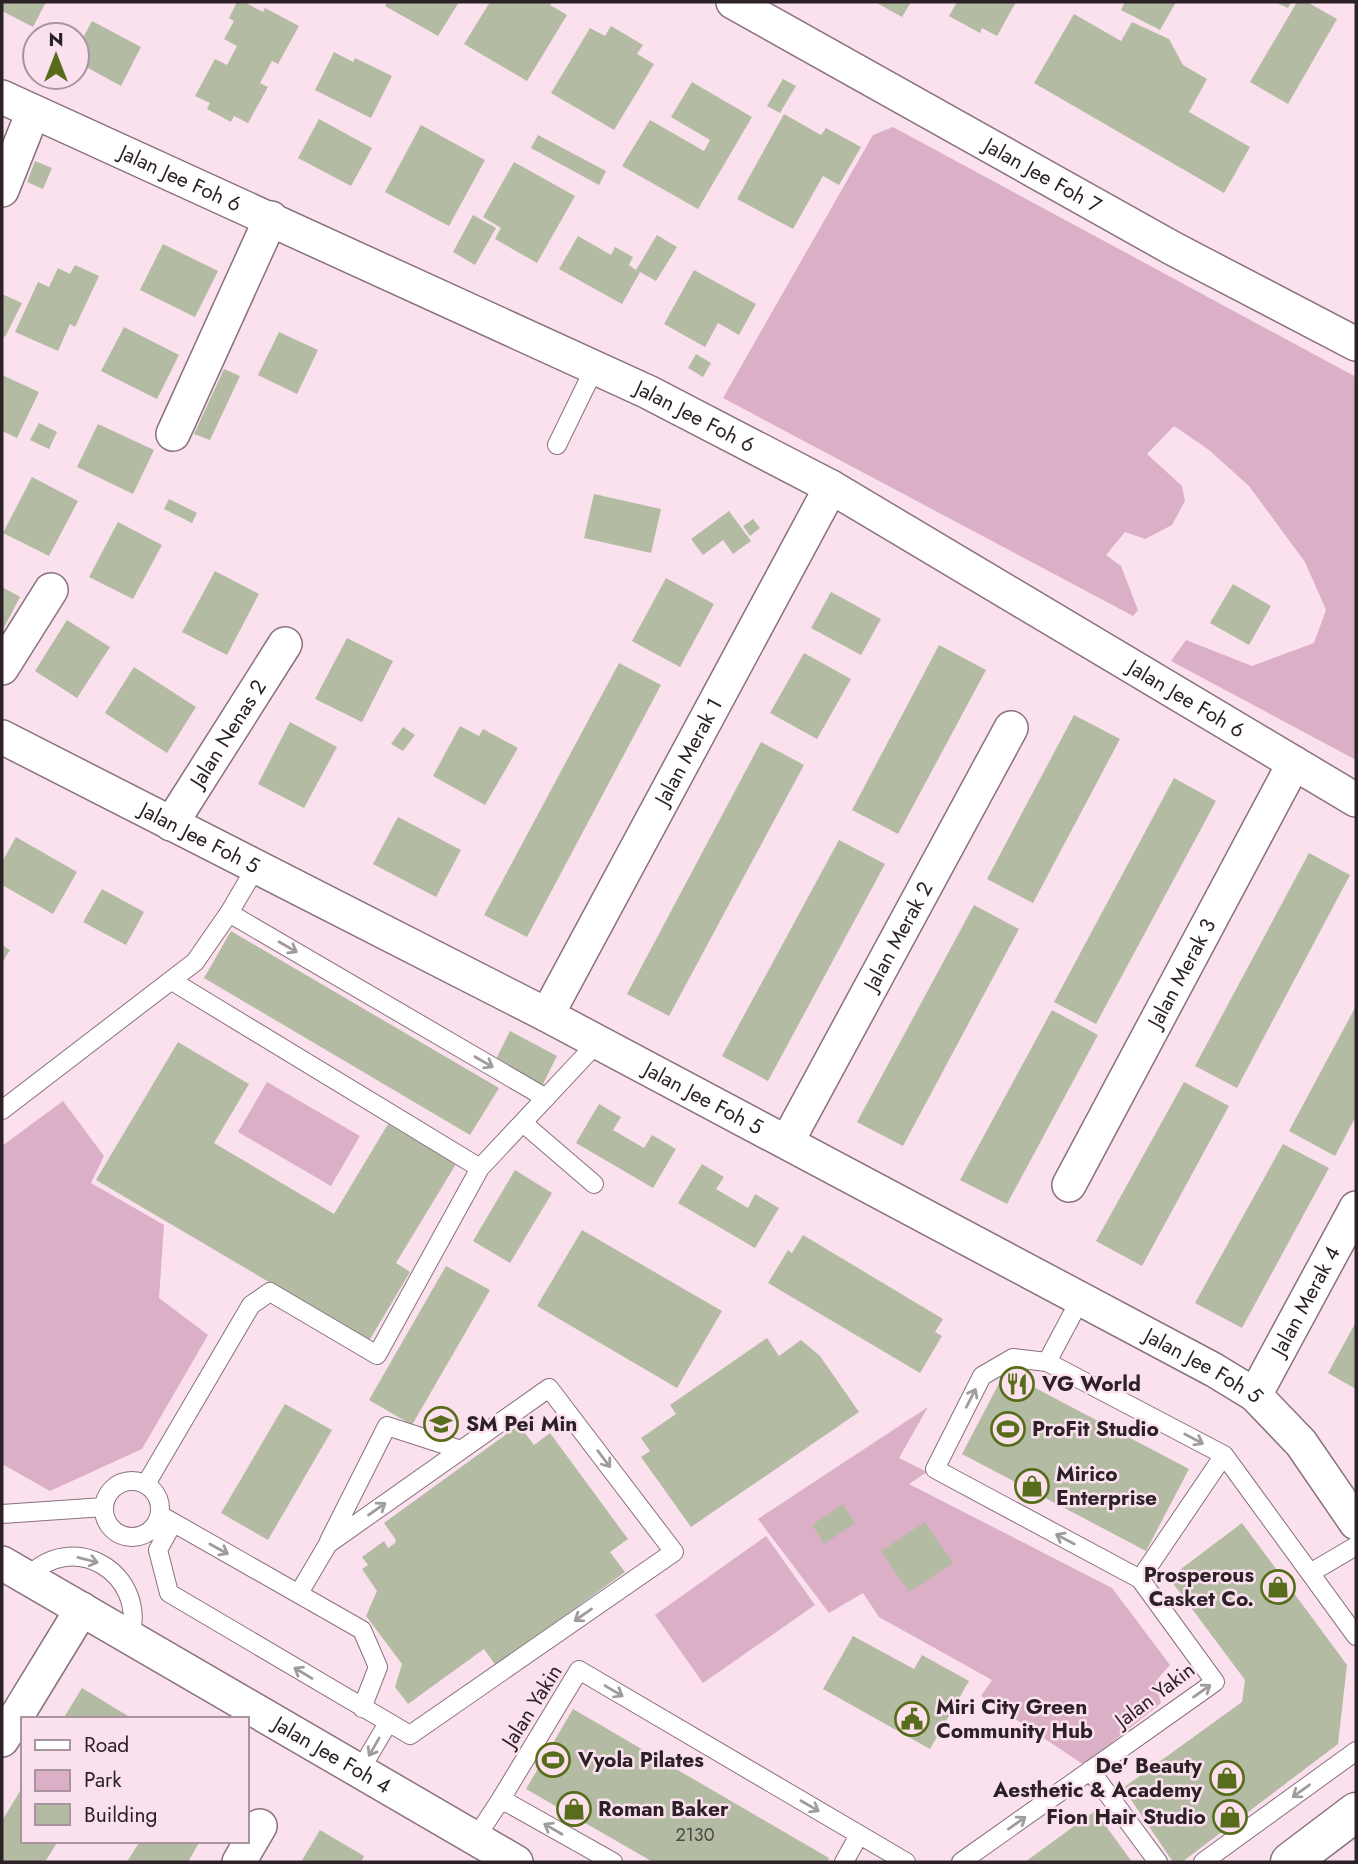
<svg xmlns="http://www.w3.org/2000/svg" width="1358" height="1864" font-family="Jost,sans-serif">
	<rect width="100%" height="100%" fill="#fbe0ee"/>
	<path fill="#dbb0c7" d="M893,127L1356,377V760L1171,661L1186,640L1252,666L1314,643L1326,610L1305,562L1249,486L1209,450L1174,426L1147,454L1182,486L1185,501L1172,525L1145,539L1125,532L1106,555L1121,566L1138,610L1133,616L723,398L873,135Z
		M267,1082L360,1136L331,1186L238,1132Z
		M63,1101L104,1156L91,1183L164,1225L159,1298L208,1335L142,1449L50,1491L2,1464V1146Z
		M928,1407L899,1458L927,1472L909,1484L1112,1588L1170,1665L1155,1682L1161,1703L1084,1765L981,1696L992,1680L879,1617L863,1593L829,1613L758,1519Z
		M766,1536L815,1605L703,1683L655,1615Z"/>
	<path fill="#b3bca3" d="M2,2H46L33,27L2,11Z
		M237,2H244L263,12L265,8L299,26L278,64L272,61L260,83L268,87L248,123L234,116L231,122L207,109L210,103L195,96L215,59L227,65L237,46L224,39L234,21L229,18Z
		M387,2H459L438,36L385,6Z
		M490,2H552L550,5L567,15L527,81L464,44Z
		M875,2H911L902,17Z
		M957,2H1016L997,36L982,28L980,33L949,16Z
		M1125,2H1176L1160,30L1121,10Z
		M1275,2H1291L1288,8Z
		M1297,2H1307L1337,19L1288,104L1250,82Z
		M1074,14L1121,41L1132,22L1169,39L1183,65L1207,79L1189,112L1250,147L1224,193L1034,83Z
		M92,21L141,47L121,86L77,62V49Z
		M611,26L643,45L637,54L654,64L614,130L551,93L590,28L605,36Z
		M334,52L353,62L355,58L392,76L371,118L315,90Z
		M783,79L796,86L780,113L767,106Z
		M692,82L752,117L698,209L622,166L650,120L704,151L710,140L671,117Z
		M784,114L821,135L826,128L861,147L839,185L823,176L793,229L737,199Z
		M319,119L372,148L351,186L298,158Z
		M421,125L485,160L449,226L385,192Z
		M538,135L606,171L599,185L531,148Z
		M35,161L52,168L43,189L27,182Z
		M514,162L575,196L537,263L495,239L501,228L483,217Z
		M473,215L496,228L475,265L453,252Z
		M657,235L677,247L656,281L640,272L622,304L559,269L578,236L611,255L615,247L633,257L629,265L636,270Z
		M163,244L218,271L195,317L140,290Z
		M75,265L99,276L75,327L70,324L58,351L15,332L38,282L49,287L58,268L70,274Z
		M694,270L756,304L739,335L718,323L705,347L664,324Z
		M2,294L22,303L5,337L2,335Z
		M124,327L179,355L157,399L101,371Z
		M279,332L318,350L297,394L258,375Z
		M696,354L711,363L703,377L688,368Z
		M224,369L240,376L210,440L194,434Z
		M2,375L39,392L17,438L2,431Z
		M39,423L57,432L49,449L30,440Z
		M98,424L154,450L133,494L77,467Z
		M32,477L78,501L49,556L3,533Z
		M594,494L661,509L651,553L584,538Z
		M169,499L197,513L192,523L164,509Z
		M729,511L751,541L733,554L723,540L703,555L691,539Z
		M753,519L760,528L750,536L743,526Z
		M118,522L162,545L133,599L89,577Z
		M215,571L259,594L227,655L182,632Z
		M666,578L714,604L680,667L632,641Z
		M1233,584L1271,606L1249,645L1210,623Z
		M2,587L20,597L2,631Z
		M831,592L881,619L861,655L811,628Z
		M67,620L110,647L77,698L35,671Z
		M347,638L393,661L362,722L315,699Z
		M939,645L986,670L898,834L852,810Z
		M804,653L851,679L817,739L770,713Z
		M619,663L661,685L527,937L484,915Z
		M134,667L196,707L167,753L105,713Z
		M1074,715L1120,739L1033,903L987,879Z
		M290,722L337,747L304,808L258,784Z
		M460,726L479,736L483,729L518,748L485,805L433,776Z
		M403,727L415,735L403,751L391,744Z
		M761,742L804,765L669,1016L627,994Z
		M1174,778L1216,801L1096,1024L1054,1002Z
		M398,817L461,850L436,897L373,864Z
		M16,837L77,872L53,914L2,885V862Z
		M839,840L885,864L768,1081L722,1056Z
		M1309,853L1350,875L1237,1088L1195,1066Z
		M102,889L144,912L126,945L83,922Z
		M974,905L1019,929L903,1146L857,1122Z
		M231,931L499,1088L470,1135L204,978Z
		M2,945L10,950L2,963Z
		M1356,1006V1116L1335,1156L1289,1131Z
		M1052,1010L1098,1035L1007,1204L960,1180Z
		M510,1031L557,1056L542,1086L495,1061Z
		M178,1042L249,1084L214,1143L334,1214L388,1124L456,1164L396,1263L410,1272L369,1341L96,1180Z
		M1184,1082L1229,1106L1142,1266L1096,1241Z
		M599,1104L621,1117L613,1130L644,1148L652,1135L676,1149L653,1188L576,1143Z
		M1283,1144L1329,1168L1242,1328L1195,1303Z
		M702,1164L724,1177L716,1189L748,1208L755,1194L779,1208L755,1248L678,1203Z
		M515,1170L552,1193L510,1263L473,1241Z
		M582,1230L722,1311L677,1388L537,1306Z
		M803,1235L943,1319L935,1332L942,1336L920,1373L768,1283L788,1250L792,1253Z
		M446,1266L490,1290L412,1425L369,1400Z
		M1356,1322V1389L1328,1373Z
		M767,1338L779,1356L801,1340L820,1356L859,1412L691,1527L641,1457L650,1451L641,1438L676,1414L670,1405Z
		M1005,1372L1189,1469L1146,1551L962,1454Z
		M285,1404L332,1430L268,1540L221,1513Z
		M519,1425L534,1445L550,1433L628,1539L610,1552L625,1572L496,1666L484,1649L408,1704L395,1687L402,1664L366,1616L377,1591L362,1569L368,1565L362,1557L384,1541L388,1548L395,1543L396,1540L384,1523Z
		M843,1504L855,1523L824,1544L812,1525Z
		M925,1522L953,1563L909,1592L881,1551Z
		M1242,1523L1347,1665L1338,1744L1182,1862H1173L1123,1788L1242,1702L1245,1680L1169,1578Z
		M853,1636L914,1669L922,1655L969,1681L930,1749L823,1689Z
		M82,1688L133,1719H63Z
		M573,1709L829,1858L827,1862H653L526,1789Z
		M23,1786V1841H58L45,1862H2V1821Z
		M1095,1811L1132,1862H1025Z
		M320,1830L364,1856L361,1862H301Z
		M140,1841H200L188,1862H127Z"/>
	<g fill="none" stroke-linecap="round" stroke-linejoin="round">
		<g stroke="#89717d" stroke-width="20">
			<path id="service" d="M557,445L595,367
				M229,913L546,1098
				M172,981L480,1168
				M2,1110L195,962L229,913L256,867
				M523,1123L594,1184
				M1047,1362L1081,1298
				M104 1509a28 28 0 1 1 56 0a28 28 0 1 1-56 0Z
				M146,1484L251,1305L270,1292L377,1355L480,1168L598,1042
				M2,1514L104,1507
				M160,1515L362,1630L378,1667L362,1708
				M173,1523L158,1550L169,1593L410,1735L674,1552L549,1388L328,1544L299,1593
				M329,1541L387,1426L461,1450
				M1310,1573L1356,1546
				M27,1578C72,1528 148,1573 130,1637
				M1140,1579L1224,1455
				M1090,1770L1158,1862
				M359,1772L388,1723
				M475,1839L501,1799
				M613,1862L501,1799L579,1670L906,1862
				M844,1862L859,1835
				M961,1862L1215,1682L1140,1579L935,1469L982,1376L1013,1358L1047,1362L1224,1455L1356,1636
				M1203,1862L1356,1751"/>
		</g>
		<g stroke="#89717d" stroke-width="36">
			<g id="minor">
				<path id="s1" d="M733,2L1172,248L1356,344"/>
				<path id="s2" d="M2,97L648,392L831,487L1356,800"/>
				<path d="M2,190L33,112"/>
				<path d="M173,434L271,218"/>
				<path d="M2,668L51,590"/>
				<path id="s3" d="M2,737L547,1015L1214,1370L1255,1395L1301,1443L1356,1523"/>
				<path id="s4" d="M171,824L285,644"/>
				<path id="s5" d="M547,1015L831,487"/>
				<path id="s6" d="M787,1142L1011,728"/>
				<path id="s7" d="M1069,1185L1294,763"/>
				<path id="s8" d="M1255,1395L1356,1208"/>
				<path id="s9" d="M2,1563L516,1862"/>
				<path d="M2,1740L82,1609"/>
				<path d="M239,1862L260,1826"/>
			</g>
		</g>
		<g stroke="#89717d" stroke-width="41">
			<path id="secondary" d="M1290,1862L1356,1812"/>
		</g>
		<use href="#service" stroke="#fff" stroke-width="18"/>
		<use href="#minor" stroke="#fff" stroke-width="33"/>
		<use href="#secondary" stroke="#fff" stroke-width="38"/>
	</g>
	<defs><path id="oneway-shaft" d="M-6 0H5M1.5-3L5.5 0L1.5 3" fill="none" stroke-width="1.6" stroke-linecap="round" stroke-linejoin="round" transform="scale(1.75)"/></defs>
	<g stroke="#a09b9d">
		<use href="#oneway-shaft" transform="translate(288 947) rotate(30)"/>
		<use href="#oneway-shaft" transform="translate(484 1062) rotate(30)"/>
		<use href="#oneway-shaft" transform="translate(971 1398) rotate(-63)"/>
		<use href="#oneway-shaft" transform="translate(1194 1439) rotate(28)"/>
		<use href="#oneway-shaft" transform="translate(604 1459) rotate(53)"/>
		<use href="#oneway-shaft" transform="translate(377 1509) rotate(-35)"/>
		<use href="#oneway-shaft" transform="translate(1065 1539) rotate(-152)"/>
		<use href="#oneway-shaft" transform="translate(219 1549) rotate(29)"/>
		<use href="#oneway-shaft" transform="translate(88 1560) rotate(15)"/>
		<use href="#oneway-shaft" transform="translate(583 1615) rotate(145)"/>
		<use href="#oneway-shaft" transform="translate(303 1673) rotate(-149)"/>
		<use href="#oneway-shaft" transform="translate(614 1691) rotate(31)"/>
		<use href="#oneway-shaft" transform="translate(1202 1691) rotate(-35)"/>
		<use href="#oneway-shaft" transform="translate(374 1747) rotate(120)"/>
		<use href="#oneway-shaft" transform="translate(1301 1791) rotate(144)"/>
		<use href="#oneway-shaft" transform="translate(810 1806) rotate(30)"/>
		<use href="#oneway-shaft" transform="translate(1017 1823) rotate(-35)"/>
		<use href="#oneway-shaft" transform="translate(553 1829) rotate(-150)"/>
	</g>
	<defs>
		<g id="restaurant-ring" transform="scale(1.75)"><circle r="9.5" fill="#fbe0ee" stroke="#586d1c" stroke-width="1.5"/><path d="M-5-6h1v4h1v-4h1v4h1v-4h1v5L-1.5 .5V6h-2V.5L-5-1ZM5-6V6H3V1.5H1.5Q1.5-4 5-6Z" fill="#586d1c"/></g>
		<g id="school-ring" transform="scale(1.75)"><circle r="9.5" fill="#fbe0ee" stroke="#586d1c" stroke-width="1.5"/><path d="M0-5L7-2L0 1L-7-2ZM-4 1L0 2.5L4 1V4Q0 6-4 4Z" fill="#586d1c"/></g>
		<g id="stadium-ring" transform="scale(1.75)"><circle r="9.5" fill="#fbe0ee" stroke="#586d1c" stroke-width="1.5"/><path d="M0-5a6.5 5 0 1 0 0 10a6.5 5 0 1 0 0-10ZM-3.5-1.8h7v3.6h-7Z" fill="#586d1c"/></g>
		<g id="shop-ring" transform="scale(1.75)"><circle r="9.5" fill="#fbe0ee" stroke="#586d1c" stroke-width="1.5"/><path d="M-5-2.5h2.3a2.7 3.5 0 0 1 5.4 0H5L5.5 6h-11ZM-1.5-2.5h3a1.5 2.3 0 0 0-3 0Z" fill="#586d1c"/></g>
		<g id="civic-ring" transform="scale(1.75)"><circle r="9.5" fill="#fbe0ee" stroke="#586d1c" stroke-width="1.5"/><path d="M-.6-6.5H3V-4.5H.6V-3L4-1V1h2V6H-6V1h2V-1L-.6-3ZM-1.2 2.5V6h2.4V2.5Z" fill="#586d1c"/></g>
	</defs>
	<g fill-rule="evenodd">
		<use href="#restaurant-ring" x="1017" y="1384"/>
		<use href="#school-ring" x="441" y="1424"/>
		<use href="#stadium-ring" x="1008" y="1429"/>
		<use href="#shop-ring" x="1032" y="1486"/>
		<use href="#shop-ring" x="1278" y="1587"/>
		<use href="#civic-ring" x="912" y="1719"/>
		<use href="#stadium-ring" x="553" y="1760"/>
		<use href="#shop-ring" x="1227" y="1778"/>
		<use href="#shop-ring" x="574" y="1809"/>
		<use href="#shop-ring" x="1230" y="1817"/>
	</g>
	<g text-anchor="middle" stroke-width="5" stroke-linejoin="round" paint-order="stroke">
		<g font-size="18" fill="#4d4845">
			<text x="695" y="1841">2130</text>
		</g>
		<g font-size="21" fill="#2b2126" stroke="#fbe0ee">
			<text dy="7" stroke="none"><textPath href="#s1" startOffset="355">Jalan Jee Foh 7</textPath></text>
			<text dy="7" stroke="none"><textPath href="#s2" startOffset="196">Jalan Jee Foh 6</textPath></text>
			<text dy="7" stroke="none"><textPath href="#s2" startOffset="763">Jalan Jee Foh 6</textPath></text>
			<text dy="7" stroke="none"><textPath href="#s2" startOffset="1330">Jalan Jee Foh 6</textPath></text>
			<text dy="7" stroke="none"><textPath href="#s4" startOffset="107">Jalan Nenas 2</textPath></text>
			<text dy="7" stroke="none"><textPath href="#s5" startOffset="299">Jalan Merak 1</textPath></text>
			<text dy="7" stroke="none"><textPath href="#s3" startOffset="222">Jalan Jee Foh 5</textPath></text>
			<text dy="7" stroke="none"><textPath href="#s6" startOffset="234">Jalan Merak 2</textPath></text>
			<text dy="7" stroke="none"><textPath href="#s7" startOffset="240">Jalan Merak 3</textPath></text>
			<text dy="7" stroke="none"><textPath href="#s3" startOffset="789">Jalan Jee Foh 5</textPath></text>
			<text dy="7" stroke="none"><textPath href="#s8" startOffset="107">Jalan Merak 4</textPath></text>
			<text dy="7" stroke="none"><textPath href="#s3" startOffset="1356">Jalan Jee Foh 5</textPath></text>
			<text transform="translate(1155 1695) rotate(-37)" y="7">Jalan Yakin</text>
			<text transform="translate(532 1706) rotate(-58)" y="7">Jalan Yakin</text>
			<text dy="7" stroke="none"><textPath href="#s9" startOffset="382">Jalan Jee Foh 4</textPath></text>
		</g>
		<g font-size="21" font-weight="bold" fill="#2b2126" stroke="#fbe0ee" text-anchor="start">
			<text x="1042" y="1391">VG World</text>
			<text x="466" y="1431">SM Pei Min</text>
			<text x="1032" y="1436">ProFit Studio</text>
			<text x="1056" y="1481">Mirico<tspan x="1056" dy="24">Enterprise</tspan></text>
			<text x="1254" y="1582" text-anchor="end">Prosperous<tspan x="1254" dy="24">Casket Co.</tspan></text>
			<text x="936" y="1714">Miri City Green<tspan x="936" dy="24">Community Hub</tspan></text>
			<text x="578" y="1767">Vyola Pilates</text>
			<text x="1202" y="1773" text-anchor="end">De' Beauty<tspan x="1202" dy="24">Aesthetic &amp; Academy</tspan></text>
			<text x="598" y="1816">Roman Baker</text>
			<text x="1206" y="1824" text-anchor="end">Fion Hair Studio</text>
		</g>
	</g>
	<rect width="1358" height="1864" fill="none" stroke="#2b2126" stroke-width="7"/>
	<rect x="21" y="1717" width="228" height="126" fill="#fbe0ee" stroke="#a8949e" stroke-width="2"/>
	<rect x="35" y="1740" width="35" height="10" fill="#ffffff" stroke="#a8949e" stroke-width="2"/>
	<text x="84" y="1752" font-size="21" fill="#2b2126">Road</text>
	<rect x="35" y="1770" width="35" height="21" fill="#dbb0c7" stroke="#a8949e" stroke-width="2"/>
	<text x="84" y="1787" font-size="21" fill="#2b2126">Park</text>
	<rect x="35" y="1804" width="35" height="21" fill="#b3bca3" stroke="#a8949e" stroke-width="2"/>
	<text x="84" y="1822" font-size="21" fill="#2b2126">Building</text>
	<g transform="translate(56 56)"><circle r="33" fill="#fbe0ee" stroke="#a8949e" stroke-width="2"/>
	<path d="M0-5L12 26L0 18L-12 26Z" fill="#586d1c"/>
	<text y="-10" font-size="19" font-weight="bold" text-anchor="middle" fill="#2b2126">N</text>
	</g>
</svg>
